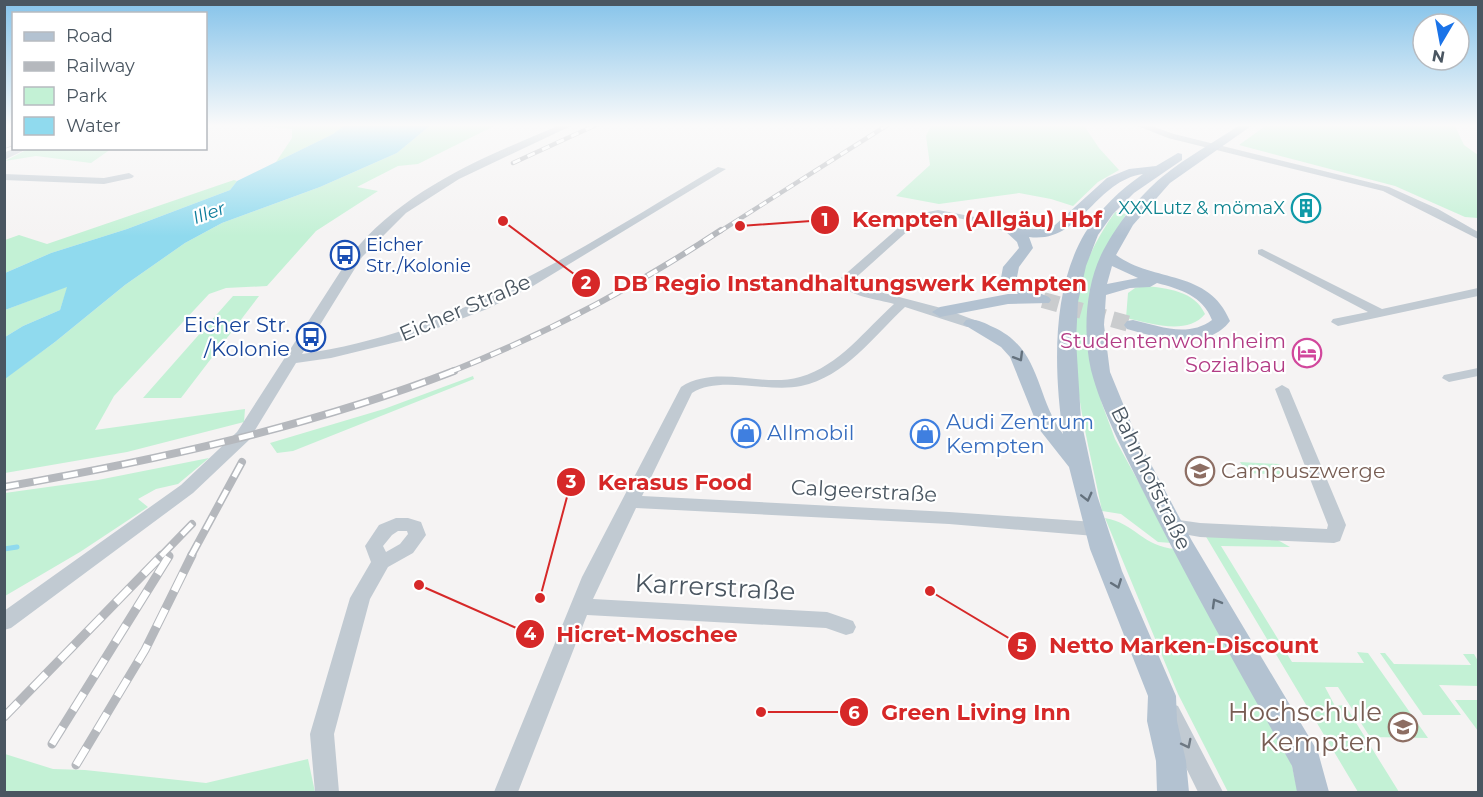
<svg xmlns="http://www.w3.org/2000/svg" width="1483" height="797" font-family="Montserrat,sans-serif">
	<rect width="100%" height="100%" fill="#f5f3f3"/>
	<path fill="#c3f1d5" d="M346,124L333,134L276,162L292,138V129L251,125Z
		M432,124H498L418,164L398,166L357,187L378,191L316,231L267,286L226,288L209,294L114,396L95,430L245,409L244,422L127,452L5,473L4,379L55,342L125,285L185,243L222,223L320,187L397,153Z
		M932,124H1083L1099,148L1119,170L1098,182L1073,206L1051,199L1019,193L939,204L896,196L930,165L926,136Z
		M1268,124H1454L1464,145L1478,155V218L1465,217L1395,186L1239,145Z
		M28,149H111L91,163L36,156L5,161Z
		M234,180L237,181L230,190L127,229L51,253L5,273V240L19,235L47,244Z
		M1115,212L1126,214L1104,255L1101,401L1115,439L1172,543L1158,542L1121,514L1102,511C1089,445 1069,376 1075,308C1078,273 1096,239 1115,212Z
		M68,286L60,310L23,326L5,337V310Z
		M1144,286C1167,288 1195,291 1205,314C1187,336 1150,323 1126,318L1128,293L1135,288Z
		M233,296H259L181,398H143Z
		M473,376L474,379L293,451L277,453L270,443L384,409Z
		M209,458L178,484L156,489L138,499L148,507L80,552L5,596V493L98,480Z
		M1240,462L1279,464L1287,475L1247,473Z
		M1105,518C1135,523 1143,547 1176,549L1291,762L1298,792H1228L1178,694Z
		M1205,535L1276,539L1290,547L1221,546L1292,662L1364,663L1357,652L1368,653L1428,738L1370,737L1338,687H1325L1335,706L1345,705L1399,792H1358Z
		M1380,653H1385L1394,664L1471,665L1463,654H1474L1478,661V686L1439,685L1461,715H1423Z
		M1455,700H1478V731Z
		M5,754L53,769L85,770L206,783L308,759L315,792H5Z"/>
	<path fill="#90daee" d="M346,124H432L397,153L320,187L222,223L185,243L125,285L55,342L5,379V337L23,326L60,310L67,287L5,310V273L51,253L127,229L230,190L237,181L333,134Z"/>
	<g fill="none" stroke-linecap="round" stroke-linejoin="round">
		<path stroke="#90daee" stroke-width="5" d="M4,549L17,547"/>
		<path stroke="#caccce" stroke-width="16" stroke-dasharray="16 8" stroke-linecap="butt" d="M1043,300L1133,325"/>
		<path fill="#c1cad2" fill-rule="evenodd" d="M563,124H575L459,179L406,213L362,257L302,354C461,331 582,247 718,167L726,169L533,286L487,309L409,339L331,358L296,363L249,440L193,493L11,628L4,630V611L181,485L237,432L351,255C403,189 488,155 563,124Z
			M1133,124H1146L1174,134L1389,187L1438,209L1478,232V239L1383,191L1168,138Z
			M16,148H29L4,160V153Z
			M129,173L134,176L132,178L104,184L4,180V174L104,178Z
			M938,210L980,218L1016,230L1011,233C983,226 950,210 921,219L851,282L861,287L945,309L977,321L979,324L977,327H967L905,307C874,336 845,377 801,386C768,393 719,375 692,393L642,496L949,512L1095,522L1101,524L1104,529L1101,534L1095,536L949,524L636,508L593,599L827,612L853,621L856,627L853,633L846,635L826,628L587,615L518,792H494L582,577L681,387C717,364 761,388 800,377C839,366 865,330 894,304C878,299 847,297 839,281L841,278L913,215Z
			M1262,249L1382,309L1478,288V296L1338,326L1331,322L1333,319L1368,312L1258,254V250Z
			M1478,368V376L1449,382L1442,378L1444,375Z
			M1282,385L1289,389L1346,525L1340,541L1334,543L1200,537L1166,531L1163,526L1166,521L1172,519L1200,523L1327,529L1328,525L1275,389Z
			M396,518H408L421,522L426,535L413,553L388,567L370,599L334,734L339,792H315L310,734L350,598L371,562L365,546L379,525ZM398,531H407L408,534L400,544L386,552L383,546L392,535Z
			M1170,703L1178,706L1223,792H1198L1159,713L1162,706Z"/>
		<path fill="#b3c2d1" fill-rule="evenodd" d="M1241,124H1254L1170,183L1133,225L1116,255C1154,283 1209,269 1230,321C1207,352 1157,338 1127,329L1124,325L1127,321L1133,320C1159,326 1188,338 1212,320C1203,296 1180,289 1157,283L1150,287L1130,288L1106,295L1104,325L1110,372L1138,440L1192,541L1318,752L1329,792H1297L1292,766C1242,676 1191,587 1145,495C1127,458 1101,410 1091,370C1083,334 1085,289 1101,255C1115,227 1138,197 1162,177C1186,157 1215,142 1241,124ZM1112,266L1138,278L1107,284Z
			M1178,153L1182,154V160L1134,193L1113,214L1098,235L1086,266L1078,302L1076,340L1081,420L1097,495L1122,571L1176,696L1177,721L1186,761L1189,792H1157L1156,761L1147,721L1148,696L1090,549L1069,467L1039,429L1010,357L1001,347L963,324L966,320C976,318 984,323 993,327C1042,349 1035,397 1063,434C1054,371 1051,290 1085,233C1100,209 1120,190 1143,174C1094,181 1081,244 1029,237L1033,248L1019,267L1017,277L1032,290L1049,297L1051,300L1049,303L1008,304L940,317L932,312L940,307L1008,294H1018L1001,278L1003,267L1019,248L1017,242L1004,230L1006,227L1034,229L1055,225L1107,178L1129,169L1156,166Z"/>
		<g stroke="#b5b8bd" stroke-width="4.5">
			<path id="rail-far3" d="M4,151L14,147
				M513,163L598,124
				M719,232L889,124"/>
		</g>
		<g stroke="#b5b8bd" stroke-width="6">
			<path id="rail-far2" d="M450,372C546,334 635,287 721,230"/>
		</g>
		<g stroke="#b5b8bd" stroke-width="8">
			<path id="rail-far1" d="M4,487C157,460 309,427 454,371
				M161,556L192,524
				M191,556L242,462"/>
		</g>
		<g stroke="#b5b8bd" stroke-width="9">
			<path id="rail" d="M4,717L162,555
				M52,744L169,556
				M76,765L145,650L192,555"/>
		</g>
		<use href="#rail-far3" stroke="#fff" stroke-width="3" stroke-dasharray="8" stroke-linecap="butt"/>
		<use href="#rail-far2" stroke="#fff" stroke-width="4" stroke-dasharray="11" stroke-linecap="butt"/>
		<use href="#rail-far1" stroke="#fff" stroke-width="5" stroke-dasharray="15" stroke-linecap="butt"/>
		<use href="#rail" stroke="#fff" stroke-width="7" stroke-dasharray="20" stroke-linecap="butt"/>
	</g>
	<defs><path id="oneway-chevron" d="M-2-3.5L2.5 0L-2 3.5" fill="none" stroke-width="1.6" stroke-linecap="round" stroke-linejoin="round" transform="scale(1.5)"/></defs>
	<g stroke="#64717d">
		<use href="#oneway-chevron" transform="translate(1019 357) rotate(59)"/>
		<use href="#oneway-chevron" transform="translate(1087 497) rotate(76)"/>
		<use href="#oneway-chevron" transform="translate(1117 584) rotate(69)"/>
		<use href="#oneway-chevron" transform="translate(1216 603) rotate(-120)"/>
	</g>
	<use stroke="#6e7983" href="#oneway-chevron" transform="translate(1187 744) rotate(63)"/>
	<linearGradient id="sky" x2="0" y2="1"><stop stop-color="#85c3ea"/><stop offset="0.53" stop-color="#fafafa"/><stop offset="1" stop-color="#fafafa" stop-opacity="0"/></linearGradient>
	<rect width="1483" height="236" fill="url(#sky)"/>
	<defs>
		<g id="building-ring" transform="scale(1.5)"><circle r="9.5" fill="#fff" stroke="#0f9aa8" stroke-width="1.5"/><path d="M-4-6H4V6H1V3H-1V6H-4ZM-2.5-4.3h1.7v1.8h-1.7ZM.8-4.3h1.7v1.8H.8ZM-2.5-1h1.7V.8h-1.7ZM.8-1h1.7V.8H.8Z" fill="#0f9aa8"/></g>
		<g id="bus-ring" transform="scale(1.5)"><circle r="9.5" fill="#fff" stroke="#1a4fb4" stroke-width="1.5"/><path d="M-5-6H5V4H4V6H2V4H-2V6H-4V4H-5ZM-3.5-4V0h7V-4ZM-3.5 1.2v1.5H-2V1.2ZM2 1.2v1.5H3.5V1.2Z" fill="#1a4fb4"/></g>
		<g id="hotel-ring" transform="scale(1.5)"><circle r="9.5" fill="#fff" stroke="#d1479c" stroke-width="1.5"/><path d="M-6-4.5h1.5V1H6V5H4.5V3h-9V5H-6ZM-4 0a1.8 1.8 0 1 1 3.6 0ZM.5 0V-2.5h3Q6-2.5 6 0Z" fill="#d1479c"/></g>
		<g id="shop-ring" transform="scale(1.5)"><circle r="9.5" fill="#fff" stroke="#3f7fe0" stroke-width="1.5"/><path d="M-5-2.5h2.3a2.7 3.5 0 0 1 5.4 0H5L5.5 6h-11ZM-1.5-2.5h3a1.5 2.3 0 0 0-3 0Z" fill="#3f7fe0"/></g>
		<g id="school-ring" transform="scale(1.5)"><circle r="9.5" fill="#fff" stroke="#8d6e63" stroke-width="1.5"/><path d="M0-5L7-2L0 1L-7-2ZM-4 1L0 2.5L4 1V4Q0 6-4 4Z" fill="#8d6e63"/></g>
		<g id="university-ring" transform="scale(1.5)"><circle r="9.5" fill="#fff" stroke="#8d6e63" stroke-width="1.5"/><path d="M0-5L7-2L0 1L-7-2ZM-4 1L0 2.5L4 1V4Q0 6-4 4Z" fill="#8d6e63"/></g>
	</defs>
	<g fill-rule="evenodd">
		<use href="#building-ring" x="1306" y="208"/>
		<use href="#bus-ring" x="345" y="255"/>
		<use href="#bus-ring" x="311" y="337"/>
		<use href="#hotel-ring" x="1307" y="353"/>
		<use href="#shop-ring" x="746" y="433"/>
		<use href="#shop-ring" x="925" y="434"/>
		<use href="#school-ring" x="1200" y="471"/>
		<use href="#university-ring" x="1403" y="727"/>
	</g>
	<g text-anchor="middle" stroke-width="4.5" stroke-linejoin="round" paint-order="stroke">
		<g font-size="18" fill="#0d838f" stroke="#fff" text-anchor="end">
			<text x="1285" y="214">XXXLutz &amp; mömaX</text>
		</g>
		<g font-size="18" font-style="italic" fill="#0c7c9b" stroke="#fff">
			<text transform="translate(209 213) rotate(-20)" y="6">Iller</text>
		</g>
		<g font-size="18" fill="#164399" stroke="#fff" text-anchor="start">
			<text x="366" y="251">Eicher<tspan x="366" dy="21">Str./Kolonie</tspan></text>
		</g>
		<g font-size="21" fill="#4a5661" stroke="#fff">
			<text transform="translate(465 308) rotate(-23)" y="7">Eicher Straße</text>
			<text transform="translate(1151 478) rotate(64)" y="7">Bahnhofstraße</text>
			<text transform="translate(864 491) rotate(3)" y="7">Calgeerstraße</text>
		</g>
		<g font-size="21" fill="#164399" stroke="#fff" text-anchor="end">
			<text x="290" y="332">Eicher Str.<tspan x="290" dy="24">/Kolonie</tspan></text>
		</g>
		<g font-size="21" fill="#b23c85" stroke="#fff" text-anchor="end">
			<text x="1286" y="348">Studentenwohnheim<tspan x="1286" dy="24">Sozialbau</tspan></text>
		</g>
		<g font-size="21" fill="#366cbe" stroke="#fff" text-anchor="start">
			<text x="946" y="429">Audi Zentrum<tspan x="946" dy="24">Kempten</tspan></text>
			<text x="767" y="440">Allmobil</text>
		</g>
		<g font-size="21" fill="#785e54" stroke="#fff" text-anchor="start">
			<text x="1221" y="478">Campuszwerge</text>
		</g>
		<g font-size="26" fill="#4a5661" stroke="#fff">
			<text transform="translate(715 587) rotate(3)" y="9">Karrerstraße</text>
		</g>
		<g font-size="26" fill="#785e54" stroke="#fff" text-anchor="end">
			<text x="1382" y="721">Hochschule<tspan x="1382" dy="30">Kempten</tspan></text>
		</g>
	</g>
	<path fill="none" stroke="#d62828" stroke-width="2" d="M740 226L825 220M503 221L586 283M540 598L571 482M419 585L530 634M930 591L1022 646M761 712L854 712"/>
	<g fill="#d62828" stroke="#fff" stroke-width="2">
		<circle cx="740" cy="226" r="6"/>
		<circle cx="503" cy="221" r="6"/>
		<circle cx="540" cy="598" r="6"/>
		<circle cx="419" cy="585" r="6"/>
		<circle cx="930" cy="591" r="6"/>
		<circle cx="761" cy="712" r="6"/>
		<circle cx="825" cy="220" r="15"/>
		<circle cx="586" cy="283" r="15"/>
		<circle cx="571" cy="482" r="15"/>
		<circle cx="530" cy="634" r="15"/>
		<circle cx="1022" cy="646" r="15"/>
		<circle cx="854" cy="712" r="15"/>
	</g>
	<g font-size="18" text-anchor="middle" font-weight="bold" fill="#fff">
		<text x="825" y="226">1</text>
		<text x="586" y="289">2</text>
		<text x="571" y="488">3</text>
		<text x="530" y="640">4</text>
		<text x="1022" y="652">5</text>
		<text x="854" y="719">6</text>
	</g>
	<g font-size="22" text-anchor="middle" font-weight="bold" fill="#d62828" stroke="#fff" stroke-width="4.5" stroke-linejoin="round" paint-order="stroke">
		<text x="977" y="227">Kempten (Allgäu) Hbf</text>
		<text x="850" y="291">DB Regio Instandhaltungswerk Kempten</text>
		<text x="675" y="490">Kerasus Food</text>
		<text x="647" y="642">Hicret-Moschee</text>
		<text x="1184" y="653">Netto Marken-Discount</text>
		<text x="976" y="720">Green Living Inn</text>
	</g>
	<rect width="1483" height="797" fill="none" stroke="#4a5661" stroke-width="12"/>
	<rect x="12" y="12" width="195" height="138" fill="#ffffff" stroke="#b7bbc0" stroke-width="1.5"/>
	<rect x="24" y="32" width="30" height="9" fill="#b3c2d1" stroke="#b7bbc0" stroke-width="1.5"/>
	<text x="66" y="42" font-size="18" fill="#4a5661">Road</text>
	<rect x="24" y="62" width="30" height="9" fill="#b5b8bd" stroke="#b7bbc0" stroke-width="1.5"/>
	<text x="66" y="72" font-size="18" fill="#4a5661">Railway</text>
	<rect x="24" y="87" width="30" height="18" fill="#c3f1d5" stroke="#b7bbc0" stroke-width="1.5"/>
	<text x="66" y="102" font-size="18" fill="#4a5661">Park</text>
	<rect x="24" y="117" width="30" height="18" fill="#90daee" stroke="#b7bbc0" stroke-width="1.5"/>
	<text x="66" y="132" font-size="18" fill="#4a5661">Water</text>
	<g transform="translate(1441 42) rotate(190)"><circle r="28" fill="#ffffff" stroke="#b7bbc0" stroke-width="1.5"/>
	<path d="M0-4.5L10 22L0 15L-10 22Z" fill="#1a73e8"/>
	<text y="-9" font-size="16" font-weight="bold" text-anchor="middle" fill="#4a5661">N</text>
	</g>
</svg>
